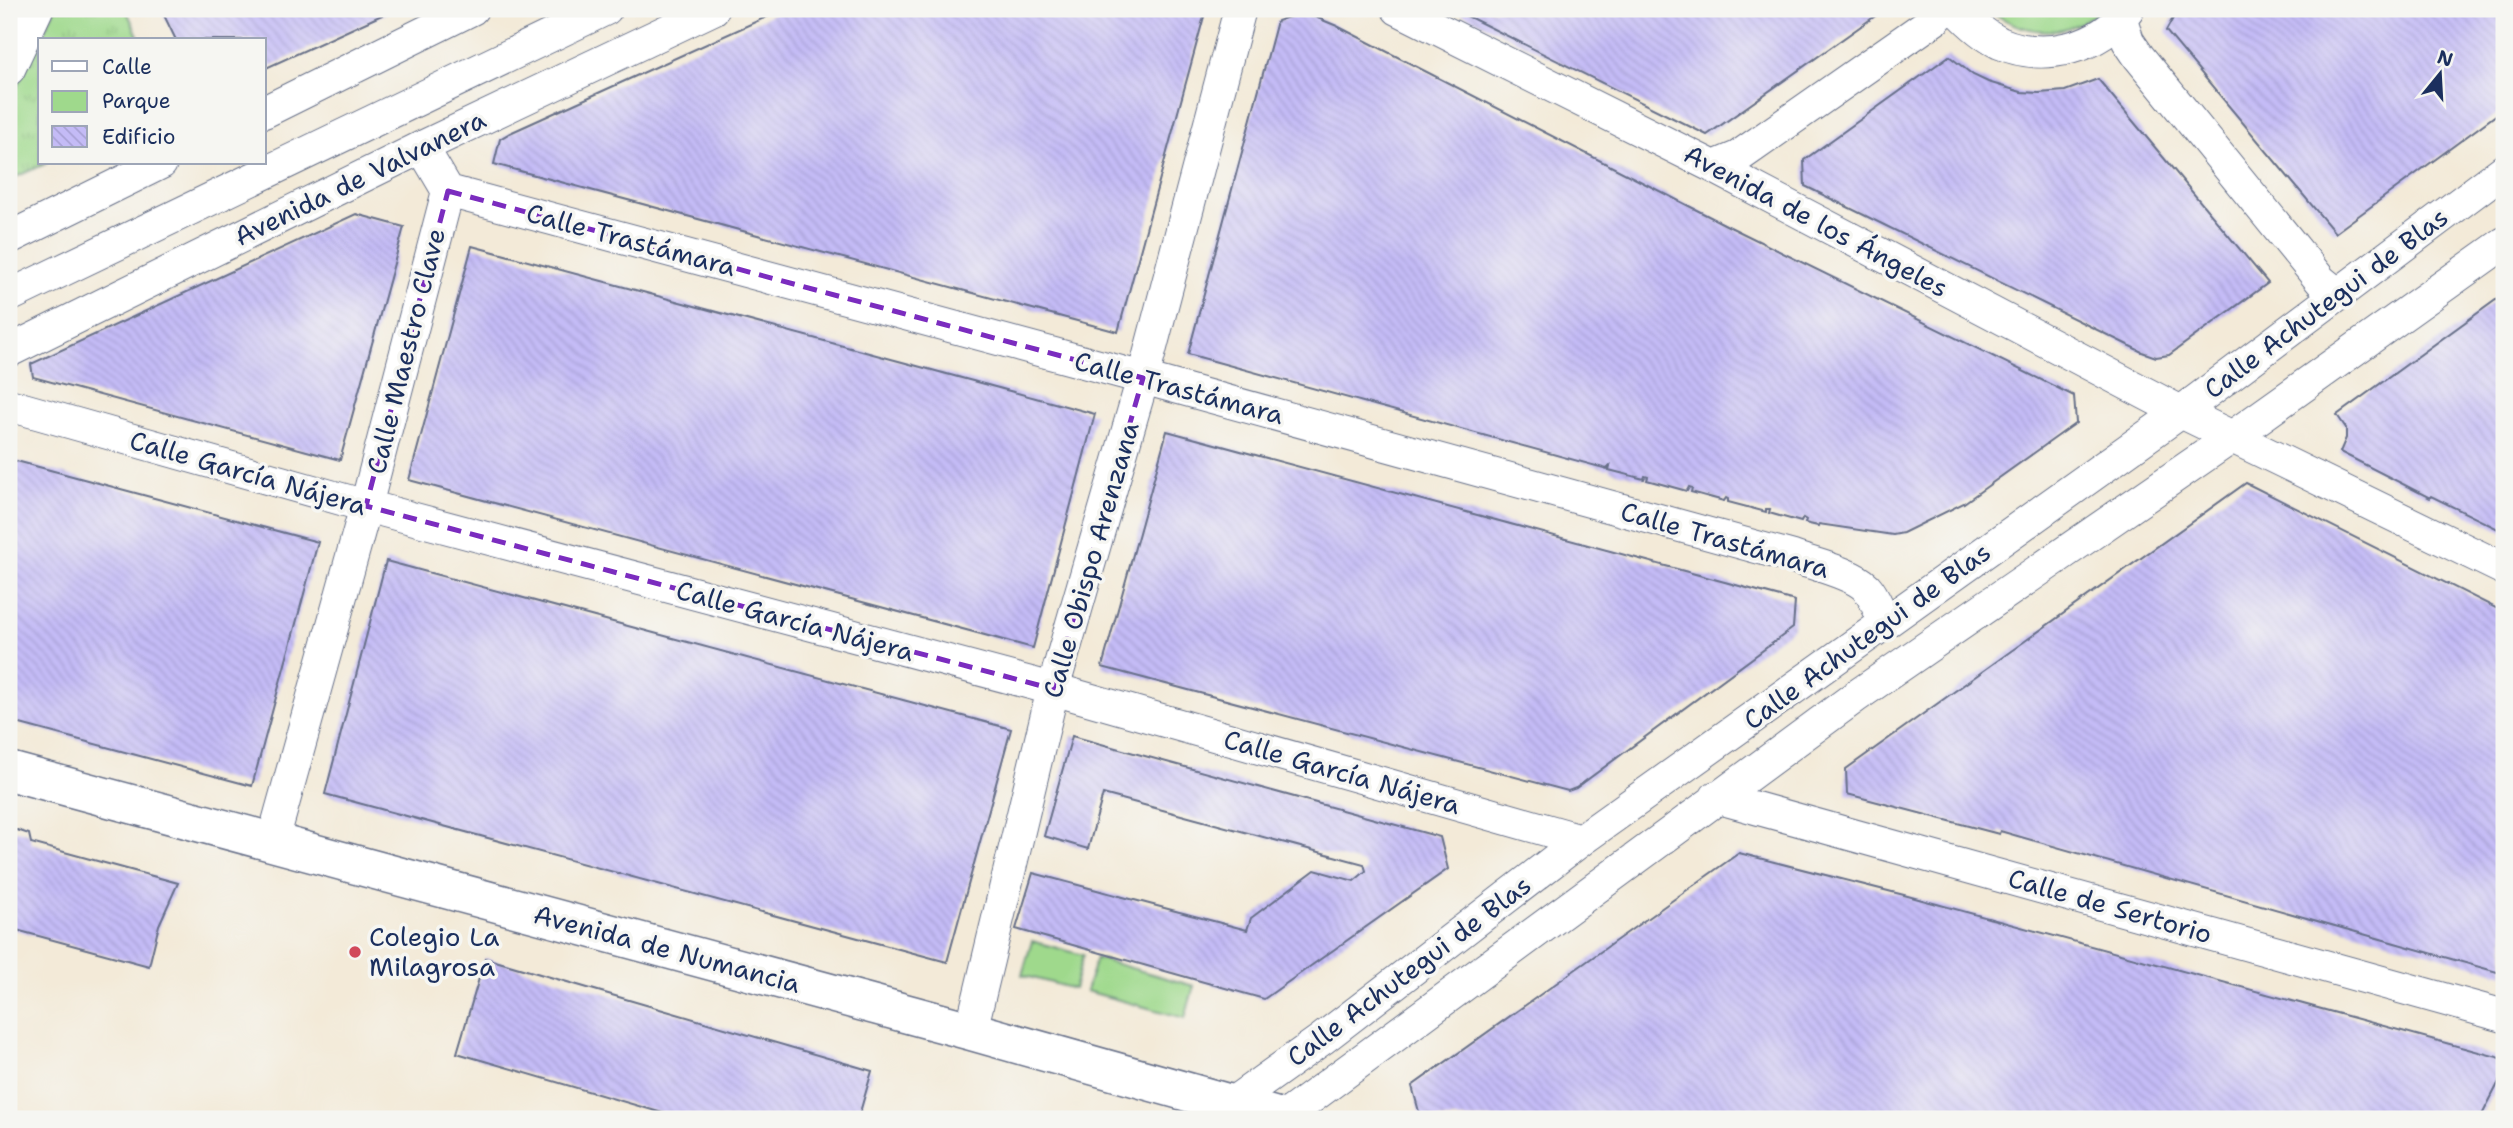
<svg xmlns="http://www.w3.org/2000/svg" width="2513" height="1128" font-family="'Shantell Sans',sans-serif">
	<defs>
		<pattern id="park-tufts" width="24" height="20" patternUnits="userSpaceOnUse" patternTransform="scale(1.75)"><rect width="24" height="20" fill="#9fd98c"/><path d="M3 7l-1-3M5 7V3M7 7l1-3M15 17l-1-3M17 17v-4M19 17l1-3" fill="none" stroke="#88bb7b"/></pattern>
		<pattern id="building-back-hatch" width="6" height="6" patternUnits="userSpaceOnUse" patternTransform="scale(1.75)"><rect width="6" height="6" fill="#c4bbf6"/><path d="M-1 5l2 2M0 0l6 6M5-1l2 2" fill="none" stroke="#a8a1d5"/></pattern>
	</defs>
	<rect width="100%" height="100%" fill="#f6f6f2"/>
	<filter id="ink" filterUnits="userSpaceOnUse"><feTurbulence type="fractalNoise" baseFrequency=".0143" numOctaves="2"/><feDisplacementMap in="SourceGraphic" scale="14" xChannelSelector="R" yChannelSelector="G"/><feConvolveMatrix kernelMatrix="1 2 1 2 8 2 1 2 1" color-interpolation-filters="sRGB"/></filter>
	<filter id="wash" filterUnits="userSpaceOnUse"><feTurbulence type="fractalNoise" baseFrequency=".00686" numOctaves="4" result="noise"/><feDisplacementMap in="SourceGraphic" scale="28" xChannelSelector="R" yChannelSelector="G"/><feGaussianBlur stdDeviation="1.57" result="paint"/><feColorMatrix in="noise" values="0 0 0 0 0 0 0 0 0 0 0 0 0 0 0 0 0 1.4 0 .05"/><feComposite in="paint" operator="in"/></filter>
	<g filter="url(#wash)">
		<rect width="100%" height="100%" fill="#f3ead8"/>
		<path fill="#9fd98c" stroke="#5d8475" stroke-width="2" d="M1988,9H2102C2066,39 2025,37 1988,9Z
			M1032,941L1083,955L1074,989L1022,975Z
			M1096,958L1194,986L1185,1018L1086,991Z"/>
		<path fill="url(#park-tufts)" stroke="#5d8475" stroke-width="2" d="M55,9H126L140,40H40V163H47L9,180V102Z"/>
		<g id="blocks">
			<path fill="url(#building-back-hatch)" d="M161,9H395L264,69V40H176Z
				M784,9H1206L1118,332L494,164L500,139L510,133Z
				M1453,9H1885L1707,135Z
				M2178,9H2504V109L2335,233L2166,31Z
				M1303,12L1337,26L1726,225L2074,396L2076,423L1964,503L1903,533L1893,535L1819,524L1818,526L1805,523L1806,520L1803,518L1801,522L1769,513L1770,509H1766V512L1728,502V499L1726,498L1724,501L1691,492L1692,488L1689,487L1687,491L1647,480L1648,477L1645,476L1644,479L1609,470L1610,466L1607,469L1188,354L1277,21Z
				M1949,56L1973,75L1988,82L2021,92L2039,93L2065,91L2098,79L2268,283L2169,355L2156,357L2142,352L1805,186L1804,160Z
				M356,214L404,227L340,460L33,377L31,364Z
				M472,246L1095,414L1033,648L409,480Z
				M2504,294V532L2431,496L2430,498L2340,452L2346,438V428L2337,415Z
				M1167,431L1795,601L1793,628L1576,788L1568,791L1102,667Z
				M9,459L318,542L252,786L9,721Z
				M2246,483L2504,612V974L2000,831L1999,834L1847,794L1846,769Z
				M386,561L1011,729L947,962L325,794Z
				M1072,736L1440,837L1448,869L1264,999L1016,929L1033,873L1247,930L1251,918L1315,870L1354,881L1366,871L1364,864L1103,794L1088,849L1044,836Z
				M17,830L29,834L31,843L178,883L159,925L149,966L9,928V832Z
				M1739,853L1904,895L2501,1058L2504,1072L2480,1119H1421L1412,1086Z
				M485,958L872,1071L858,1119H683L457,1053Z"/>
		</g>
	</g>
	<g filter="url(#ink)">
		<use href="#blocks" fill-opacity="0" stroke="#677089" stroke-width="2"/>
		<g fill="none" stroke-linecap="round" stroke-linejoin="round">
			<g stroke="#677089" stroke-width="34">
				<path id="street" d="M1398,9L1714,167L2181,412L2504,569
					M1957,9C1970,23 1983,35 2000,43C2044,62 2101,48 2128,9
					M2121,19L2128,41L2139,57L2321,281L2337,294
					M9,69L37,9
					M264,112L472,9
					M1714,167L1738,157L1935,19L1945,9
					M448,191L1143,378L1793,557C1812,564 1852,573 1866,587C1875,597 1880,611 1884,623
					M9,238L161,163
					M9,296L606,9
					M9,351L422,147L713,9
					M9,405L366,506L1053,689L1581,840
					M1716,797L2504,1016
					M272,844L366,506L448,191L422,147
					M971,1031L1053,689L1143,378L1240,9
					M1231,1104L1322,1039L1581,840L2181,412L2504,170
					M1282,1119L1855,697L2232,437L2504,243"/>
			</g>
			<g stroke="#677089" stroke-width="41">
				<path id="secondary" d="M9,771L971,1031L1284,1119"/>
			</g>
			<use href="#street" stroke="#fff" stroke-width="32"/>
			<use href="#secondary" stroke="#fff" stroke-width="38"/>
		</g>
	</g>
	<path fill="none" stroke="#7b2cbf" stroke-width="5" stroke-dasharray="14 9" stroke-linejoin="round" d="M448,191L1143,378L1053,689L366,506Z"/>
	<circle fill="#d1495b" stroke="#f6f6f2" stroke-width="2.5" cx="355" cy="952" r="7"/>
	<g text-anchor="middle" stroke-width="7" stroke-linejoin="round" paint-order="stroke">
		<g font-size="26" fill="#1b2f5e" stroke="#f6f6f2">
			<text transform="translate(360 178) rotate(-26)" y="9">Avenida de Valvanera</text>
			<text transform="translate(1816 221) rotate(28)" y="9">Avenida de los Ángeles</text>
			<text transform="translate(631 240) rotate(15)" y="9">Calle Trastámara</text>
			<text transform="translate(2326 303) rotate(-37)" y="9">Calle Achutegui de Blas</text>
			<text transform="translate(406 351) rotate(-76)" y="9">Calle Maestro Clave</text>
			<text transform="translate(1179 388) rotate(15)" y="9">Calle Trastámara</text>
			<text transform="translate(248 473) rotate(16)" y="9">Calle García Nájera</text>
			<text transform="translate(1725 540) rotate(16)" y="9">Calle Trastámara</text>
			<text transform="translate(1091 560) rotate(-74)" y="9">Calle Obispo Arenzana</text>
			<text transform="translate(795 621) rotate(15)" y="9">Calle García Nájera</text>
			<text transform="translate(1867 636) rotate(-36)" y="9">Calle Achutegui de Blas</text>
			<text transform="translate(1342 772) rotate(16)" y="9">Calle García Nájera</text>
			<text transform="translate(2110 906) rotate(16)" y="9">Calle de Sertorio</text>
			<text transform="translate(667 949) rotate(15)" y="9">Avenida de Numancia</text>
			<text transform="translate(1409 971) rotate(-37)" y="9">Calle Achutegui de Blas</text>
		</g>
		<g font-size="26" fill="#1b2f5e" stroke="#f6f6f2" text-anchor="start">
			<text x="369" y="946">Colegio La<tspan x="369" dy="30">Milagrosa</tspan></text>
		</g>
	</g>
	<rect width="2513" height="1128" fill="none" stroke="#f6f6f2" stroke-width="35"/>
	<rect x="38" y="38" width="228" height="126" fill="#f6f6f2" stroke="#9ea6b7" stroke-width="2"/>
	<rect x="52" y="61" width="35" height="10" fill="#ffffff" stroke="#9ea6b7" stroke-width="2"/>
	<text x="102" y="74" font-size="21" fill="#1b2f5e">Calle</text>
	<rect x="52" y="91" width="35" height="21" fill="#9fd98c" stroke="#9ea6b7" stroke-width="2"/>
	<text x="102" y="108" font-size="21" fill="#1b2f5e">Parque</text>
	<rect x="52" y="126" width="35" height="21" fill="url(#building-back-hatch)" stroke="#9ea6b7" stroke-width="2"/>
	<text x="102" y="144" font-size="21" fill="#1b2f5e">Edificio</text>
	<g transform="translate(2440 74) rotate(18)" stroke="#f6f6f2" stroke-width="5" paint-order="stroke">
	<path d="M0-5L12 26L0 18L-12 26Z" fill="#1b2f5e"/>
	<text y="-10" font-size="19" font-weight="bold" text-anchor="middle" fill="#1b2f5e">N</text>
	</g>
</svg>
